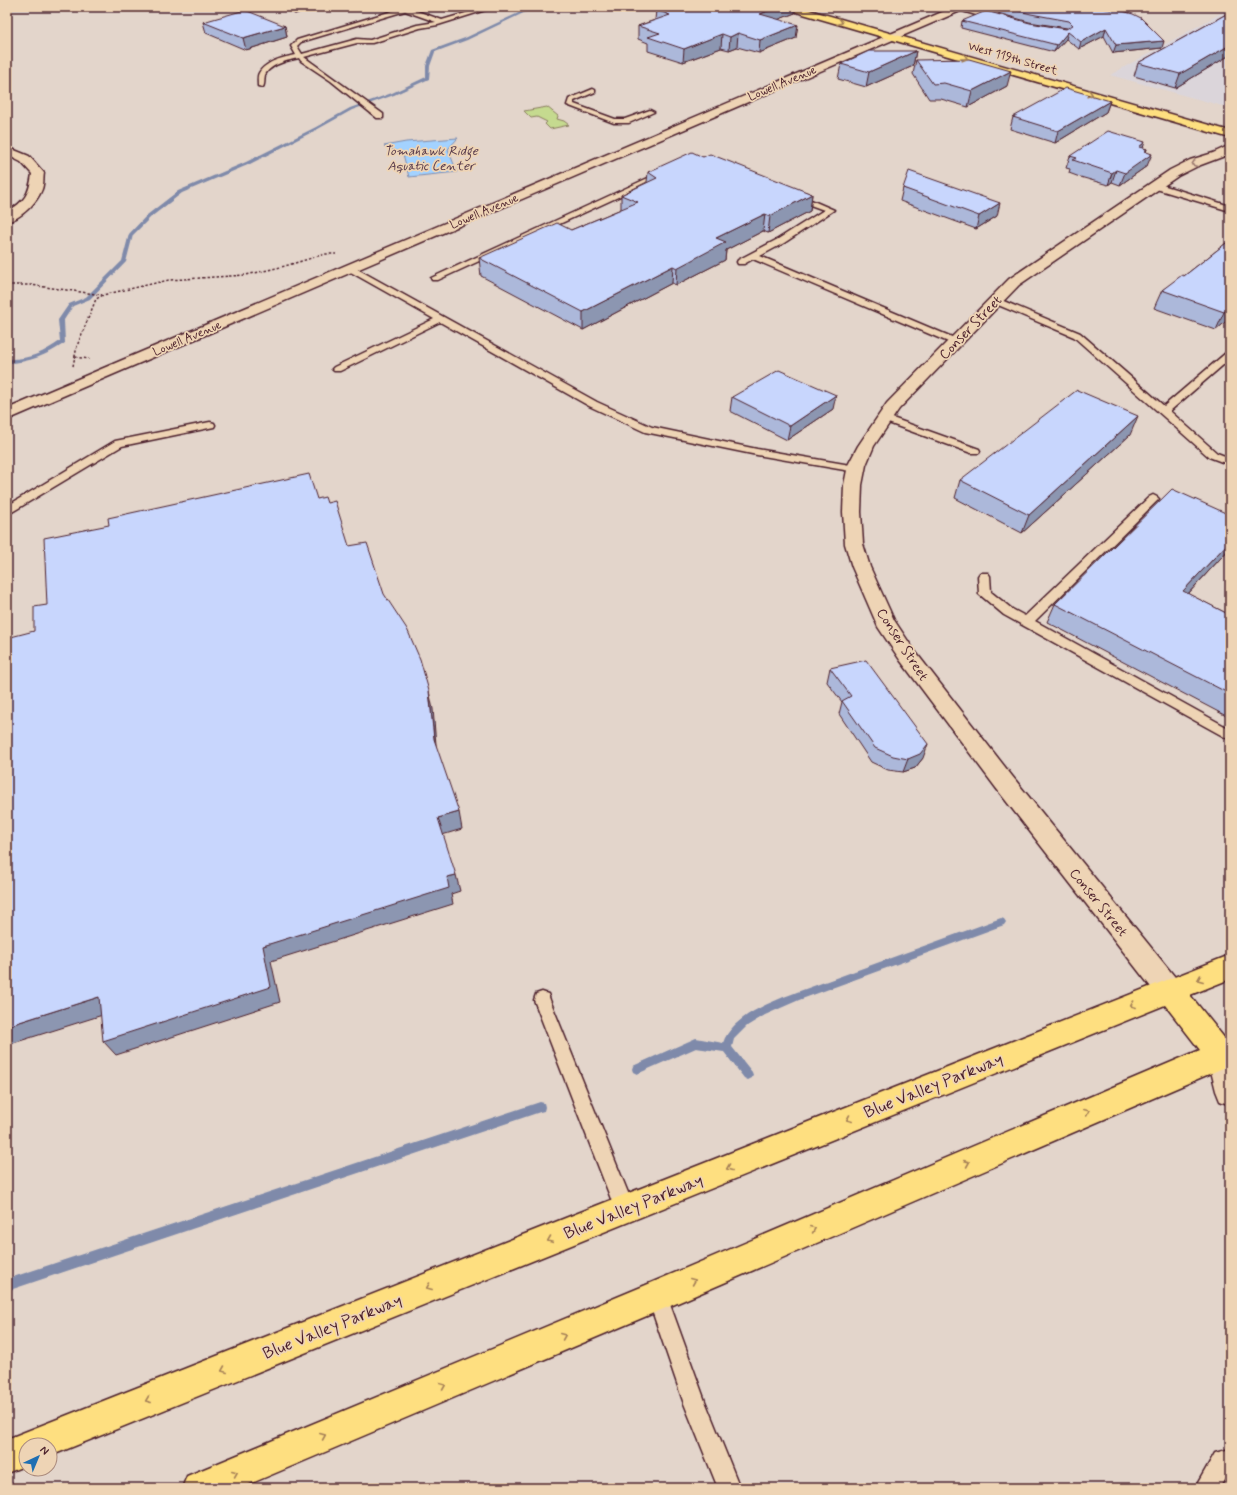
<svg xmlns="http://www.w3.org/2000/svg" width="1237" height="1495" font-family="Mynerve,sans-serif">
	<rect width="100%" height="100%" fill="#e3d5cb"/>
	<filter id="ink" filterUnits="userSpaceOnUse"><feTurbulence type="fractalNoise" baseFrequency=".025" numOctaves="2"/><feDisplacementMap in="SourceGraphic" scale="8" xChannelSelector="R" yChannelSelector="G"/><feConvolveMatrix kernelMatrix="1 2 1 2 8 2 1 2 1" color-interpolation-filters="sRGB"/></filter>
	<g filter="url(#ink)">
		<path fill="#dbd5da" d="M1230,8V108L1110,75Z"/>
		<path fill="#c5da8f" stroke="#887c5d" d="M547,107L558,116L557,119L564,121L569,125L550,129L545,124L547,122C544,120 540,119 537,117L531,118L524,111Z"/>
		<path fill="#a3d2ff" stroke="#7f8aaa" d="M458,138L448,149L457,172L409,177L403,154L384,146L406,142Z"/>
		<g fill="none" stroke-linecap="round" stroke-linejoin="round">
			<path fill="#7f8aaa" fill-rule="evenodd" d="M531,7H536L467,40L435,52L430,66L429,79L394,95L352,110L318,129L250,164L182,193L151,217L133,235L126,262L90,299L73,306L64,320L65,343C47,355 29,363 7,363V359C28,360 43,353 60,341L58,320L69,304L86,297L122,261L129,234L147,215L178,191L246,162L316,127L350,108L392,93L426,77V66L432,50L465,38Z
				M1001,918L1004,919L1006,922L1004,925L799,1000L783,1007L765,1015L747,1026L734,1039L732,1047L752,1072L753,1075L752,1078L748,1080L744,1078L724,1052L696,1048L637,1074L633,1072L632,1069L633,1066L696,1038L723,1043C732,1016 773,1001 797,992Z
				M540,1102L544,1103L545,1107L544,1111L540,1112L7,1291V1279Z"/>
			<g stroke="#4a1f2b" stroke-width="3">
				<path id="lane" d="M302,7H311L295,13L292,11Z
					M397,7H406L442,20L486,7H495L438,25L420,28L372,43H357L304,57L383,114V118H377L331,81L301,61L299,58C289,60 270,64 265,75C264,79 265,84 263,87L258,86C258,82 257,76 259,73C266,61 284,57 296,55L291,46L297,40L399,9ZM405,11L436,22L417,25L370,40L357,39L302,54L297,46L301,42Z
					M593,89L595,90V92L574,101V104L615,119H625L650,110L654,112L629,123H614L567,105L569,99Z
					M661,172H667L668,174L438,280H432L431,278Z
					M1153,184H1159L1230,206V211L1153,188Z
					M791,194H797L834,210L784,243L760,256L959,340L961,342L959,344H953L753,259L744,264H738L737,262L738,260L778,239L824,210L791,198Z
					M350,265L597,402L652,427L757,449L856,466L861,469L856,472L757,455L645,432L589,406L440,322L340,371H334L332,369L334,367L434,319L347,270L346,268Z
					M994,297L1080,333L1164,406L1227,352L1230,351V359L1170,411L1217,453L1230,458V465L1209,457L1074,337L991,302L989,300Z
					M884,415L979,449L980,451L979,453H971L880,420L879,418L880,416Z
					M210,422L214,423L215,425L214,427L122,446L7,515V506L115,441Z
					M1153,495L1157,497L1159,499L1157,501L1035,621L1230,729V740L1004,615L979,594L978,576L980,573H988L990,576L991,592L1012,609L1025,616L1149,497Z
					M542,992L548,994L550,1000L635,1210L632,1217L625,1220L618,1217L534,1000L536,994Z
					M657,1286L664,1289L667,1296L705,1401L740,1488H718L683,1401L647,1296L650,1289Z
					M1230,1449V1471L1219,1488H1195L1215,1453Z"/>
			</g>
			<g stroke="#4a1f2b" stroke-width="3">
				<path id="street" d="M953,7H968L1011,19L1013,21L1008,24L955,9Z
					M7,147L29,156L44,173C43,178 44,184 42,189C37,203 21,218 7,222V212C25,201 29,195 32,174L21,162L7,155Z"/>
			</g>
			<g stroke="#4a1f2b" stroke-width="3">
				<path id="secondary" d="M954,7H967L965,9L7,420V409Z
					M1230,145V154L1198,166L1178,176L1019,285L899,409L874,446L866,465L862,485L861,512L863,544L870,567L894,620L914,650L1012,776L1179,982L1183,991L1179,1000L1170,1003L1161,1000L996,788L900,660L878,627L852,567L845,544L843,512L844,485L848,465L858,446L887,403L1009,279L1170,170L1190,160L1213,153Z
					M1221,1042L1230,1045V1105L1220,1101L1216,1091L1207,1055L1211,1046Z"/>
			</g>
			<g stroke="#4a1f2b" stroke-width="3">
				<path id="primary" d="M784,7H799L1230,131V138L786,9Z
					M1230,955V979L1190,995L1226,1040L1230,1038V1065L668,1307L240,1488H182L187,1476L646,1285L1200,1050L1165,1005L50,1456V1445H26V1465L7,1473V1439Z"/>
			</g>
			<path stroke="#4a1f2b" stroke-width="1.5" stroke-dasharray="2.5 2" stroke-linecap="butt" d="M7,285H31L102,295
				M75,357L89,359
				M73,366L77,346L96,299L103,295L169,280L246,275L285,266L325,254H336"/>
			<use href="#lane" fill="#eed4b5" fill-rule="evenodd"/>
			<use href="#street" fill="#eed4b5" fill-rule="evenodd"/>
			<use href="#secondary" fill="#eed4b5" fill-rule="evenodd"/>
			<use href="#primary" fill="#fedf80" fill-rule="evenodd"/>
		</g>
		<path fill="#acb8da" stroke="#4a1f2b" d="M999,7H1095L1162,48L1113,53L1104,36L1079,49L1066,39L1054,52L961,28L962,21L1030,23L1066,29L1067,28L1029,22L998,13Z
			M656,10L795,13L779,19L796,38L759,53L737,47L729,50L721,48L683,62L648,51V43L638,39V26L655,20Z
			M1230,12V55L1175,88L1134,76L1138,63Z
			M203,22L285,26L287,37L246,50L206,33Z
			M916,51L913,66L866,87L838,79L841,64Z
			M916,60L1007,86L968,107L941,99H929L913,74Z
			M1110,101L1106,112L1055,143L1010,129L1013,117Z
			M1143,148L1147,149L1146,152L1147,166L1120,185L1112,182L1108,185L1077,176L1069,173L1070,169L1066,168L1070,156Z
			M703,157L812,194L810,211L768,233L763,231L726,250L725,260L676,285L672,283L583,330L481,276L479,258L571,230L621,209V195L647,182L648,172Z
			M903,188L997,216L976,229L900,201Z
			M1230,240V318L1216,330L1154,308L1162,290L1184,276Z
			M732,397L833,409L787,440L730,411Z
			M1130,435L1022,533L955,498L960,480Z
			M1230,548L1188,594L1230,615V718L1047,622L1055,604Z
			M830,668L923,758L915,768L903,772L888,770L871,762L839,714L842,702L827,682Z"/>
		<path fill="#8c96b1" stroke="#4a1f2b" d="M778,7H795V13L759,27L760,14Z
			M798,25L796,38L759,53L760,40Z
			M285,26L287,37L246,50L243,38Z
			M1106,28L1104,36L1079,49L1081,42Z
			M1068,32L1066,39L1054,52L1057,45Z
			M738,33L737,47L729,50L730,37Z
			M722,34L721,48L683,62L684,49Z
			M1164,41L1162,48L1113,53L1116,45Z
			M1230,45V55L1175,88L1180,74Z
			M916,51L913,66L866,87L869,72Z
			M1011,71L1007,86L968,107L972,91Z
			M1110,101L1106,112L1055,143L1058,131Z
			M1145,142L1141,154L1139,147Z
			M1147,149L1143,160L1152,154L1147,166L1120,185L1125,173L1144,151Z
			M1116,170L1112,182L1108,185L1112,173Z
			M812,194L810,211L768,233L770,216Z
			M1000,203L997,216L976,229L979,216Z
			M765,214L763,231L726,250L725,260L676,285L677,268L716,238Z
			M673,266L672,283L583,330V312Z
			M1230,307V318L1216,330L1224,312Z
			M836,395L833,409L787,440L790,426Z
			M1138,416L1130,435L1022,533L1029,515Z
			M1230,541V548L1173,610L1183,591Z
			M429,691L433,709L437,756L434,739Z
			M928,744L923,758L915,768L903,772L908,759Z
			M459,812L462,829L442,835L438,818Z
			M456,875L460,891L451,894L453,904L271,961L280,1002L116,1055L103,1041L263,946L447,877Z
			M99,997L112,1012L7,1045V1026Z"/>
		<path fill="#c8d6fd" stroke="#4a1f2b" d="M665,7H778L760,14L798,25L760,40L738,33L730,37L722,34L684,49L648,37L660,33L638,26L670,15L656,10Z
			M1004,7H1095L1111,10L1115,9L1133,14L1141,18L1164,41L1116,45L1106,28L1081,42L1068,32L1057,45L962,21L986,11L1030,23L1066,29L1073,25L1069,21L1031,14Z
			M245,10L285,26L243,38L203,22Z
			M1230,12V45L1180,74L1138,63Z
			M869,51H916L869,72L841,64Z
			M969,59L1011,71L972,91L944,83L933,84L916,60Z
			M1066,88L1110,101L1058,131L1013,117Z
			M1108,131L1145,142L1139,147L1147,149L1144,151L1152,154L1125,173L1116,170L1112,173L1073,160L1077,158L1070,156Z
			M692,152L703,157L710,154L812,194L770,216L765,214L716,238L726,242L677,268L673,266L583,312L479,258L557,223L571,230L638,202L621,195L657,178L648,172Z
			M909,171L1000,203L979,216L903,188Z
			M1230,240V307L1224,312L1162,290L1182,275L1184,276Z
			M779,370L836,395L790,426L732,397Z
			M1077,390L1138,416L1029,515L960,480Z
			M309,474L317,499L325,497L327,503L335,501L349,546L367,543L384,594L407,629L420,659L429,691L434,739L459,812L438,818L456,875L447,877L449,888L263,946L271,987L103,1041L99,997L7,1026V638L34,631V607L47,605L44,538L109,525L108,518Z
			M1172,489L1230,515V541L1183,591L1230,615V694L1055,604Z
			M866,660L928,744L920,754L908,759L893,756L875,748L842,701L851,696L830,668Z"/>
		<defs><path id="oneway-chevron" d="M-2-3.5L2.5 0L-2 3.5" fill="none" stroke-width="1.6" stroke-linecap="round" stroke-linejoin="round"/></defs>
		<g stroke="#a47f56">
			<use href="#oneway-chevron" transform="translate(840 22) rotate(16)"/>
			<use href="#oneway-chevron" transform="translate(965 58) rotate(16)"/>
			<use href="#oneway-chevron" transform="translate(1090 94) rotate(16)"/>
			<use href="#oneway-chevron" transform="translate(1200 979) rotate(158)"/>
			<use href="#oneway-chevron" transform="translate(1133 1005) rotate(159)"/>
			<use href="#oneway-chevron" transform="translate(1087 1112) rotate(-23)"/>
			<use href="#oneway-chevron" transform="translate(849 1119) rotate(158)"/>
			<use href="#oneway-chevron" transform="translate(967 1163) rotate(-23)"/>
			<use href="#oneway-chevron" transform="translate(729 1168) rotate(158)"/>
			<use href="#oneway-chevron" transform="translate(813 1229) rotate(-23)"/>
			<use href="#oneway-chevron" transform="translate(550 1240) rotate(158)"/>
			<use href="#oneway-chevron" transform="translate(693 1281) rotate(-23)"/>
			<use href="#oneway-chevron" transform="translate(429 1287) rotate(158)"/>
			<use href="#oneway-chevron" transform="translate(563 1336) rotate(-23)"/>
			<use href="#oneway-chevron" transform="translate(224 1370) rotate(157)"/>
			<use href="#oneway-chevron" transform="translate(443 1386) rotate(-23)"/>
			<use href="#oneway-chevron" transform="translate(148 1400) rotate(159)"/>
			<use href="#oneway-chevron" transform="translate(323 1436) rotate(-23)"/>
			<use href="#oneway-chevron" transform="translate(235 1473) rotate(-23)"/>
		</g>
		<use stroke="#9c7a70" href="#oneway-chevron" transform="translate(1194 164) rotate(160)"/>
	</g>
	<g text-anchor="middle" stroke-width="3.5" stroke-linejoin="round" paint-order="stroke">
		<g font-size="12" fill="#4a1f2b" stroke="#eed4b5">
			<text transform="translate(1013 58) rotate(16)" y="4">West 119th Street</text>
			<text transform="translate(782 83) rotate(-23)" y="4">Lowell Avenue</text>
			<text transform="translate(484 211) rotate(-23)" y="4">Lowell Avenue</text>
			<text transform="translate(187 338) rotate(-23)" y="4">Lowell Avenue</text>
		</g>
		<g font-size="13" font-style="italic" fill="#573a4b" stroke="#eed4b5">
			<text x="431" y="155">Tomahawk Ridge<tspan x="431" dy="15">Aquatic Center</tspan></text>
		</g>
		<g font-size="14" fill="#4a1f2b" stroke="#eed4b5">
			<text transform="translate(970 327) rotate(-46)" y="5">Conser Street</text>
			<text transform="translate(903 644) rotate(57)" y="5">Conser Street</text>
			<text transform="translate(1099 902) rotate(51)" y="5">Conser Street</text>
		</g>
		<g font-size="17" fill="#4a1f2b" stroke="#eed4b5">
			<text transform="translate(933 1085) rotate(-22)" y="6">Blue Valley Parkway</text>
			<text transform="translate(633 1206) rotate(-22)" y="6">Blue Valley Parkway</text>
			<text transform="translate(332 1326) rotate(-22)" y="6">Blue Valley Parkway</text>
		</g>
	</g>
	<rect width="1237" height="1495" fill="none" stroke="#eed4b5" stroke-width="24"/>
	<rect x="12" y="12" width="1213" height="1471" fill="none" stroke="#4a1f2b" stroke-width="1.5" filter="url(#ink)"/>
	<g transform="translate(38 1457) rotate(44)"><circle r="19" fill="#eed4b5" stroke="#ac8c7e"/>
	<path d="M0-3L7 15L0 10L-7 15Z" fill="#1f6fb2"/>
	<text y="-6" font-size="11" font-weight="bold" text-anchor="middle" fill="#4a1f2b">N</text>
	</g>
</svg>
